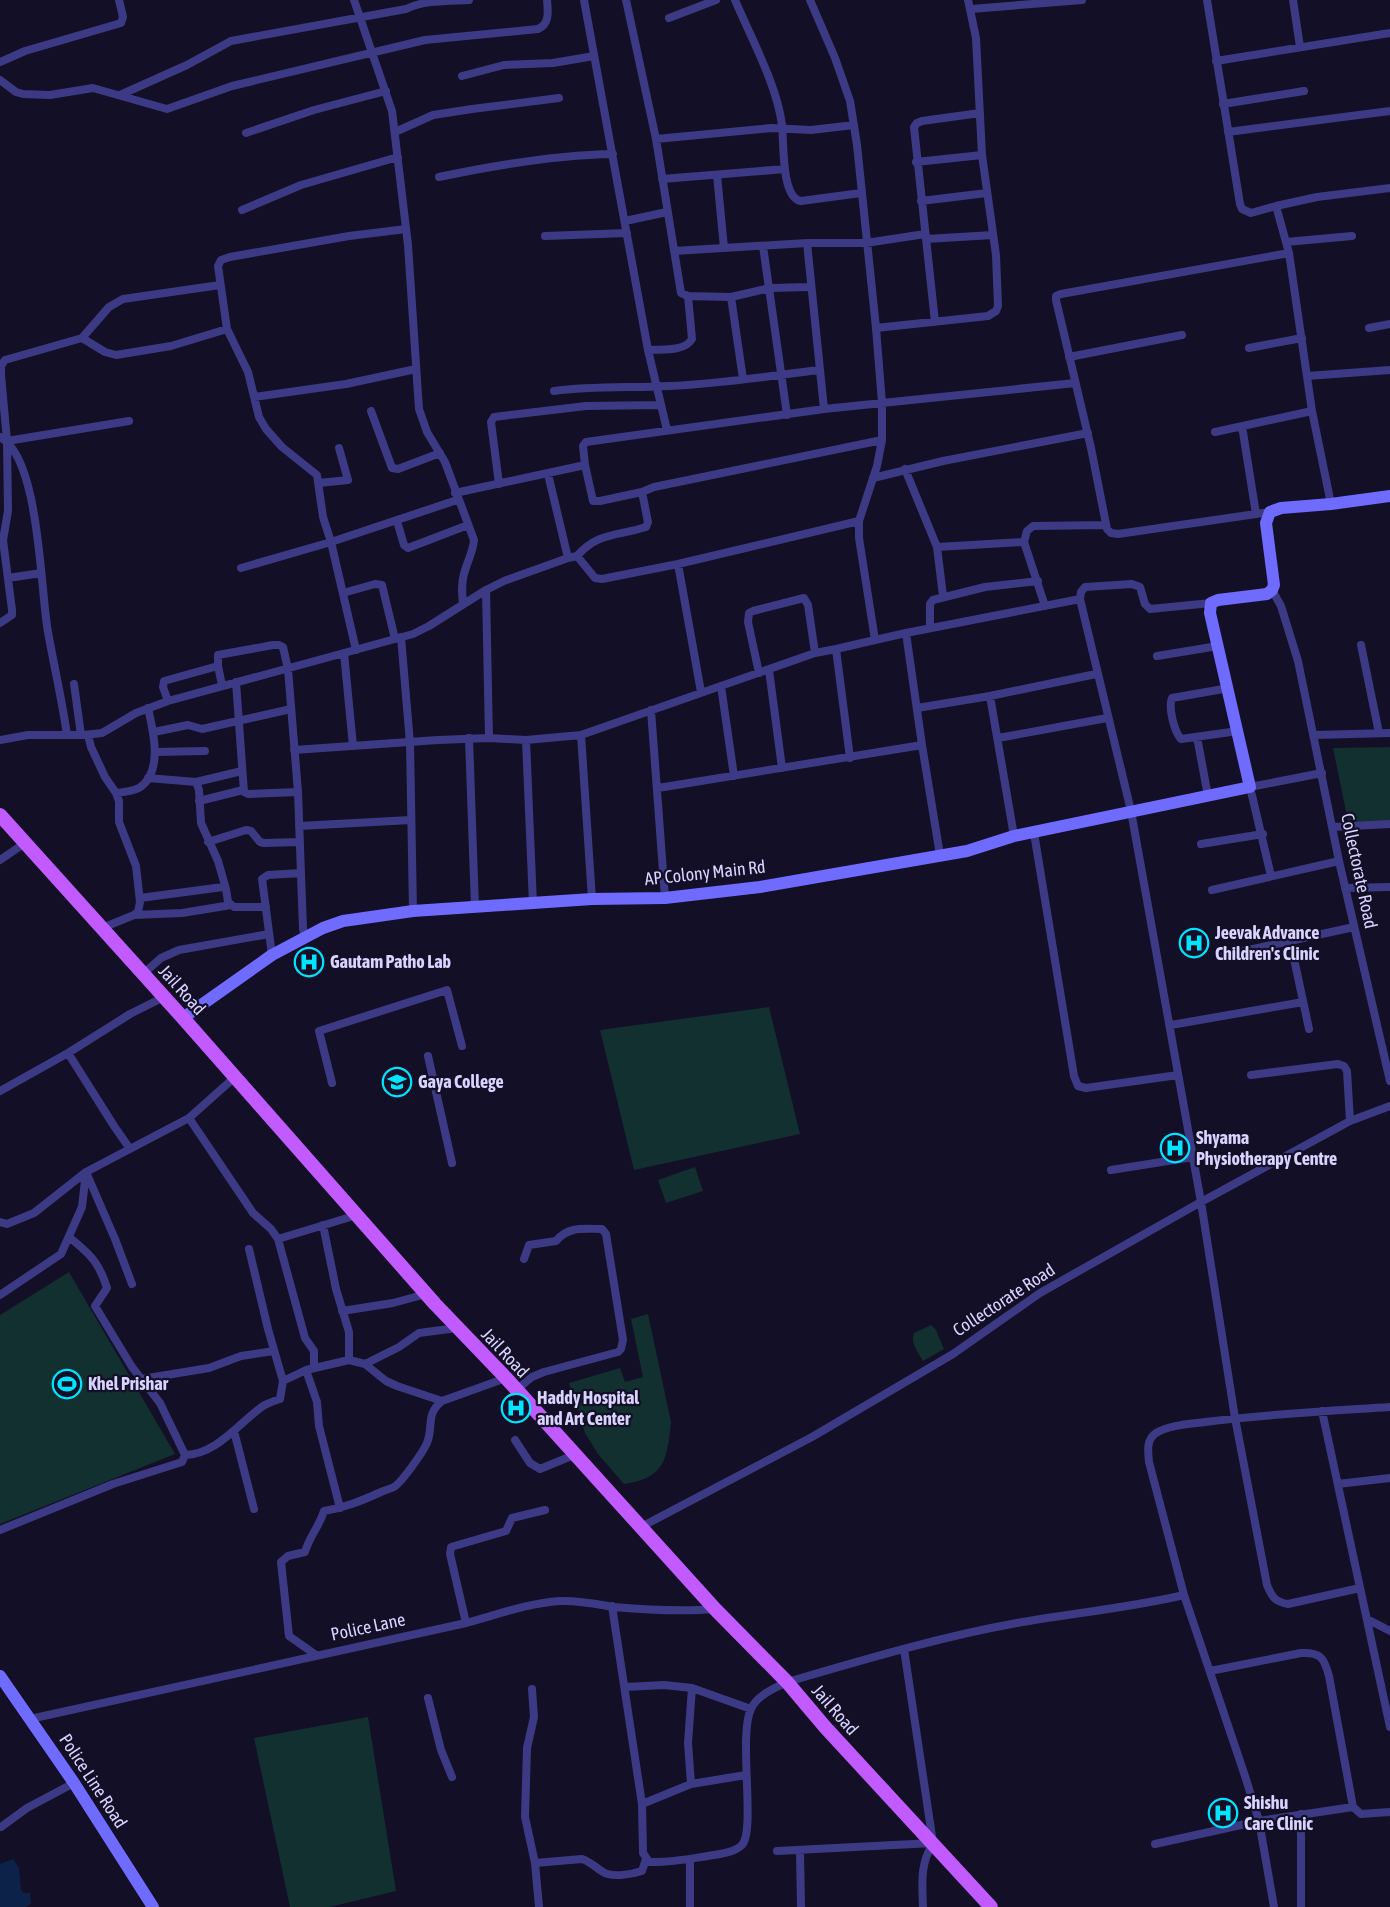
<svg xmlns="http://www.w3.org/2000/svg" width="1390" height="1907" font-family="'Asap Condensed',sans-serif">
	<rect width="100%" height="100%" fill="#130f26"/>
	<path fill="#12302f" d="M1390,747V824L1349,826L1333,748Z
		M769,1007L800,1134L634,1170L600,1030Z
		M695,1167L703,1191L666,1203L658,1180Z
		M69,1272L175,1454L0,1524V1315Z
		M648,1314L671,1422C667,1460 665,1478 624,1484L598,1454L585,1433L569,1383L620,1368L625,1382L643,1377L631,1319Z
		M931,1325L936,1330L944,1349L923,1361C918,1352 910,1343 914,1333Z
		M368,1717L396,1891L330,1907H290L254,1738Z"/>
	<path fill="#0c2248" d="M13,1859L19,1868L21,1890L24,1893H30L31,1904L26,1907H0V1864Z"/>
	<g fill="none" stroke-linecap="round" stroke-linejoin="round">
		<path stroke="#3d3a85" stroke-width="8" d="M354,0L392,111L408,245L419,409L427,432L445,462L474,540C473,552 467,562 464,574C461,584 462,593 463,604
			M584,0L648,350L667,430
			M626,0L656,139L681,293L688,296L731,297L770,288L811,287
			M735,0C751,38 777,85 782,125C784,142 781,198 801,201L861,193
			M810,0L835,58L850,101L857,145L876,328L882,403V440L877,466L859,521V538L875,640L906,633L922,745L940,855
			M1207,0L1240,204L1242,209L1251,213L1276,206L1289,253L1312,411L1331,504
			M1293,0L1300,47
			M971,9L1082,0
			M669,18L716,0
			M1216,61L1390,33
			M0,62L25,51L121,23L123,17L119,0
			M462,76L504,65L553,63L594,56
			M0,80L16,92L23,94L50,95L93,88L167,109L232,86L425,40L538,29C550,24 548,11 547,0
			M120,95L187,65L231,41L406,9C424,0 448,1 469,0
			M1223,104L1304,91
			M395,132L433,115L472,109L559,98
			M1228,132L1390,111
			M246,133L314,110L386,91
			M656,139L771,128L811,130L854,125
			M916,162L982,155
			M717,175L724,248
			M439,177C496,165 554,155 613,154
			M662,179L785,169
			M921,201L987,193
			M1276,206L1317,197L1390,188
			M242,210L301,185L398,157
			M625,221L667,212
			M545,236L627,233
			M926,239L993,235
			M1286,242L1352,236
			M807,243L824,409
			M763,246L787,415
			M674,251L807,243H866L925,234
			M731,297L743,379
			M935,322L914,127L917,123L922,121L980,113
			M876,328L988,316L996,311L998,306L996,255L982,155L976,38L968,0
			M1369,328L1390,324
			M82,338L105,352L116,355L171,346L227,329
			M1249,348L1302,338
			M648,350C663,349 684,352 692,339L688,296
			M1069,357L1182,335
			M1307,376L1390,370
			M554,391C593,386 630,388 669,386C719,384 769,376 819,370
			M254,397L346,384L416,369
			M371,411L392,468L398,469L440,453
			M1242,426L1256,514
			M1215,432L1312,411
			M0,437C40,458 40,589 48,632C54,666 62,700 67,735
			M7,441L129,421
			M585,465L583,446L586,442L824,409L1075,383
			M905,469L937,547L943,596
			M548,474L568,558
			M873,478L943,461L1088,433
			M319,483L348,480L339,448
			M499,484L491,422L494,417L586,406L660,405
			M455,493L585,465L593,501H600L642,492
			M1270,512L1118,534L1111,533L1107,529L1091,448L1056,300V296L1061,294L1289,253
			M397,521L404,545L408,548L468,525
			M1024,542L1045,606
			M937,547L1024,542L1027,531L1033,526L1106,525
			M577,556L595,578L602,579L678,564L859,521
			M678,564L701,692
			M241,568L331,542L457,500
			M8,578L41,573
			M486,590L489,738
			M1272,590L1281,606L1298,661L1339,861L1390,1081
			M343,593L375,584L382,585L395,639
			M1211,603L1150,609L1145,604L1140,587L1132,584L1085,587L1081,592L1080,599L1131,811L1201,1202L1235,1418L1267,1585C1272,1597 1275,1602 1288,1604L1360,1588
			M0,623L12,615V610L3,540L8,511L7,441L1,375V366L5,360L82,338L109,307L123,299L220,285
			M930,628V604L933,600L985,587L1038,581
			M906,633L1080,599
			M401,637L410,743L413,911
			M1361,645L1379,733
			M356,650L331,542L323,517L317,475L282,447L266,429L259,417L248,372L227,329L218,266L221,260L230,257L349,236L406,229
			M1157,656L1218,646
			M769,670L782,768
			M759,673L748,622L749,613L753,611L804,598L808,605L815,653
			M236,682L244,792L248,794L298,792
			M74,684L81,735
			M222,685L218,666V655L273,645H279L283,647L288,669L298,792L303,929L305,937
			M721,686L734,776
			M1229,688L1172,698C1168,707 1174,731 1181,739L1238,731
			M990,696L1014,836
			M168,701L163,687L164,681L218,666
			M917,708L990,696L1096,674
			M651,710L665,898
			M154,732L188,725L202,729L291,709
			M88,735L91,747L105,777L116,793L119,801V822L136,866L140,902L138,912L134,915L102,928
			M581,735L592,899
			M1314,735L1390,733
			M1197,737L1208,796
			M469,738L475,907
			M998,738L1107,718
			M0,740L28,735H84L102,733L136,713L168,701L344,653
			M526,740L533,904
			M353,746L344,653L413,634L429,626L486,590L504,581L568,558L577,556C598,532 618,536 646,527L648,522L642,492L654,487L882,440
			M294,750L438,740L489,738L526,740L581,735L815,653L836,649
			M156,752L205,751
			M850,758L836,649L875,640
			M148,778L196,782L199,790L201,823L218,861L226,889
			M196,782L242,771
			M658,788L922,745
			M116,793C124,792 133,791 139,788C164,772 153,730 148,708
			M199,801L243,790
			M299,826L411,820
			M1333,827L1390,824
			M1034,833L1074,1076L1078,1086L1086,1088L1178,1075
			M208,842L246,830L251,831L260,842L264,843L300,842
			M1201,844L1263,834
			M0,860L25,843
			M1271,876L1250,787L1322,773
			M1345,888L1390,887
			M1212,890L1339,861
			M140,898L223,887L226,889L228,902L234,907H266
			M134,915L182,913L231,905
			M1290,940L1309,1029
			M272,955L262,879L268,875L301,873
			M1221,956L1354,927
			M143,974L161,958L179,950L269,934
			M1171,1025L1303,1002
			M68,1053L114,1126L130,1149
			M428,1056L452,1163
			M1251,1075L1338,1064L1344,1066L1347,1071L1350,1121
			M332,1083L319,1031L447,990L462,1046
			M0,1091L68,1053L130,1014L164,997
			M189,1118L253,1213L271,1229L278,1239L305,1338L314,1351V1367
			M1111,1170L1193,1157
			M0,1222L7,1224L34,1213L86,1172L115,1239L132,1284
			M323,1225L336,1289L349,1332V1360
			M69,1237C90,1254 99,1262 107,1288L95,1306L132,1367L160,1403L185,1455
			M278,1239L357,1215
			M249,1249L268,1329L283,1381
			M0,1295L61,1254L82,1207L86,1172L189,1118L235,1077
			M342,1311L393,1303L426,1294
			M365,1364L399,1347L419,1333L457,1328
			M306,1370L317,1402L319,1426L340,1508
			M142,1379L209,1368L241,1356L274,1351
			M515,1391L532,1377L544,1372L618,1352L621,1349L623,1340L606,1234L602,1229C584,1229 568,1226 556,1241L529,1245L524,1259
			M1322,1411L1390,1727
			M234,1431L254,1509
			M515,1440L530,1463L540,1469L574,1455
			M1338,1484L1390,1478
			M639,1528L812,1437L953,1354L1040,1293L1201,1202L1350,1121L1390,1106
			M0,1530L113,1484L182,1462L185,1455C216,1455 239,1423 263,1406C268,1403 274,1401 280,1399L283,1381L306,1370L349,1360L365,1364L386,1381L397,1386L442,1401
			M1184,1595L1149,1462C1148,1451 1146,1440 1156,1433C1169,1425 1190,1424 1205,1422C1267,1414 1329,1411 1390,1407
			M612,1606L642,1804L643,1853L649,1862C668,1863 689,1859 708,1856C719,1854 734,1853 742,1845C756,1830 738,1735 751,1709C757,1695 775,1688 787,1682C863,1660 939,1637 1017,1623C1073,1613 1129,1608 1184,1595L1245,1776L1259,1821L1274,1907
			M1367,1619L1390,1631
			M466,1623L450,1554L451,1547L506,1531L512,1518L545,1510
			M904,1649L933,1843C920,1864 922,1883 923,1907
			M316,1655L289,1636L281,1562L288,1556L305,1552C309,1537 319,1527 324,1511C344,1508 361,1501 381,1492C385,1490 390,1489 394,1487C402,1482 423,1452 427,1443C434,1425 425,1415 442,1401L506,1378
			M625,1687L664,1685L692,1688L751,1709
			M532,1689L534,1717L527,1748L525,1817L535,1863L539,1907
			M428,1698L441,1750L452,1777
			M30,1719L466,1623C496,1615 528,1603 560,1601C578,1600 596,1604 614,1607C648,1610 681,1612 715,1609
			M691,1784L688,1743L692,1688
			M642,1804L691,1784L746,1775
			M1353,1807L1361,1814L1390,1812
			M1,1827L27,1808L74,1783
			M1155,1844L1259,1821L1353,1807L1329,1676C1324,1658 1321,1652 1301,1653L1210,1671
			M777,1851L933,1843
			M800,1851L801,1907
			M690,1859V1907
			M535,1863L582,1859C591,1862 596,1868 603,1872C612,1878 633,1874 642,1871L646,1859
			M1301,1907V1814"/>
		<path stroke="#6f6bff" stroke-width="12" d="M183,1018L272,955L323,928L343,921L413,911L592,899L665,898L760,887L967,851L1014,836L1250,787L1210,613L1211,603L1218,600L1267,594L1272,590L1274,585L1266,523L1270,512L1281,508L1331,504L1390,496
			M0,1676L74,1783L153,1907"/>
		<path stroke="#c25bff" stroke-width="14" d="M0,815L183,1018L435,1304L506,1378L715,1609L787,1682L825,1727L991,1907"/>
	</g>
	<defs>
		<g id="hospital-ring" transform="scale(1.5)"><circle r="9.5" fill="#130f26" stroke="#00e5ff" stroke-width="1.5"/><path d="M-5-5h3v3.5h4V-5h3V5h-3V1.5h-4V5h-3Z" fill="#00e5ff"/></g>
		<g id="university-ring" transform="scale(1.5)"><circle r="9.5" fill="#130f26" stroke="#00e5ff" stroke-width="1.5"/><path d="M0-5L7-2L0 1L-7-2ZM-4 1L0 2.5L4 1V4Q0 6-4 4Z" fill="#00e5ff"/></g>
		<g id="stadium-ring" transform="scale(1.5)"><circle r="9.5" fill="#130f26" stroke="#00e5ff" stroke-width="1.5"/><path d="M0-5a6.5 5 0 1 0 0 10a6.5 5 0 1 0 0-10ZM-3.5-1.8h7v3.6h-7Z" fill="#00e5ff"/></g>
	</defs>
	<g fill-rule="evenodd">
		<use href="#hospital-ring" x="1194" y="943"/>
		<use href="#hospital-ring" x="309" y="962"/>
		<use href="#university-ring" x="397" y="1082"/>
		<use href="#hospital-ring" x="1175" y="1148"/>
		<use href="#stadium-ring" x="67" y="1384"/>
		<use href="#hospital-ring" x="516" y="1408"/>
		<use href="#hospital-ring" x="1223" y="1813"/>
	</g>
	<g text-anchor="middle" stroke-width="4.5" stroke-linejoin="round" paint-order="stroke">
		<g font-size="18" fill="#d9d4ff" stroke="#130f26">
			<text transform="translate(1359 871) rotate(78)" y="6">Collectorate Road</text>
			<text transform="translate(705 873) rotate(-6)" y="6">AP Colony Main Rd</text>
			<text transform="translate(182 990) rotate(48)" y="6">Jail Road</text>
			<text transform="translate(1004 1300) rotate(-33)" y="6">Collectorate Road</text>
			<text transform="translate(505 1353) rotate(47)" y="6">Jail Road</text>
			<text transform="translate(368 1627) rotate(-12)" y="6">Police Lane</text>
			<text transform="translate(835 1710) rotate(49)" y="6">Jail Road</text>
			<text transform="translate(93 1781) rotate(57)" y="6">Police Line Road</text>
		</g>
		<g font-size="18" font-weight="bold" fill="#d9d4ff" stroke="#130f26" text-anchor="start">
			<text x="1215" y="939">Jeevak Advance<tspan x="1215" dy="21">Children's Clinic</tspan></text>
			<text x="330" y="968">Gautam Patho Lab</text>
			<text x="418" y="1088">Gaya College</text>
			<text x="1196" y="1144">Shyama<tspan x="1196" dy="21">Physiotherapy Centre</tspan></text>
			<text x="88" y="1390">Khel Prishar</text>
			<text x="537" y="1404">Haddy Hospital<tspan x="537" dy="21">and Art Center</tspan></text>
			<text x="1244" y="1809">Shishu<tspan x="1244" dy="21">Care Clinic</tspan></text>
		</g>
	</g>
</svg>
